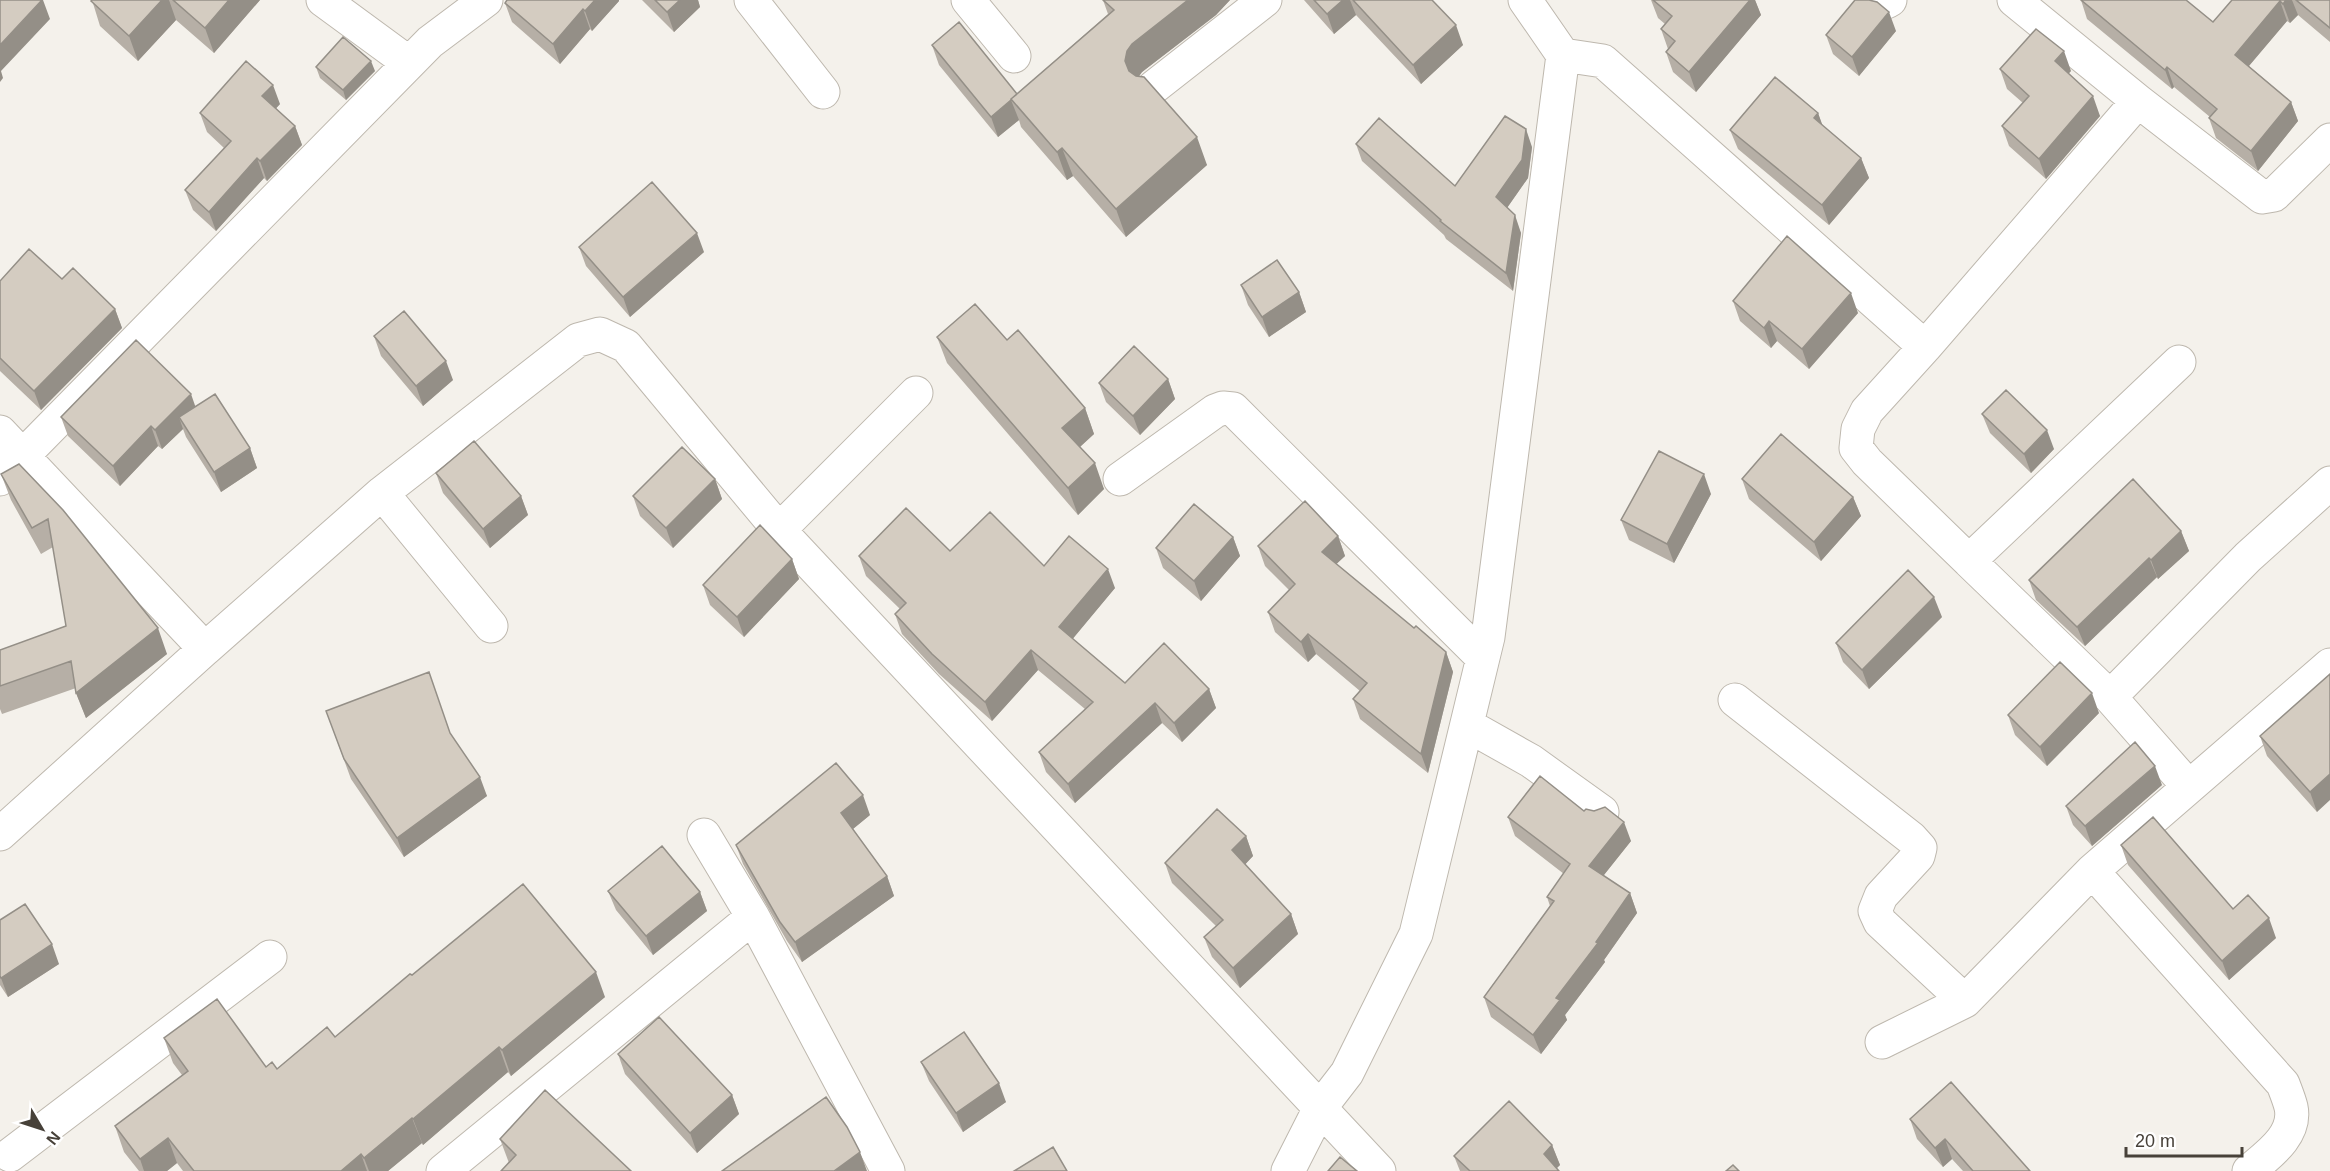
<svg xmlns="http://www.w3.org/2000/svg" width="2330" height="1171" font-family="Helvetica,sans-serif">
	<rect width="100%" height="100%" fill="#f4f1eb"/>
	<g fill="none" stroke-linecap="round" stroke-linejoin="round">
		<g stroke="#beb8ae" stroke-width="35">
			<path id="street" d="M323,0L409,63
				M751,0L823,92
				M968,0L1014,56
				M1873,0C1879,4 1884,4 1890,0
				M2014,0L2138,101
				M1563,55L1603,61L1925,347L2138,101L2262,197L2274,195L2330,140
				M1154,87L1265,0
				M1925,347L1867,411L1858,429L1856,448L1867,462L1969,561
				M2179,362L1969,561L2110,697L2189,787
				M0,432L205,649L382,493L578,340L600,334L626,346L779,530L1379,1171
				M0,479L430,42L486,0
				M1120,479L1215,411L1223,408L1233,409L1483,658
				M382,493L491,626
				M779,530L916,393
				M2110,697L2248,557L2330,483
				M1735,700L1911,838L1920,848L1918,856L1881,896L1875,911L1880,922L1965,1001
				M1467,725L1531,761L1602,812
				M0,834L205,649
				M704,835L753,917
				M2092,871L2283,1084C2286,1092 2289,1099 2291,1107C2297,1135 2268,1155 2249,1171
				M1882,1042L1965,1001L2092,871L2330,665
				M10,1155L270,957
				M443,1171L753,917L888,1171
				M1288,1171L1320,1108L1347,1073L1416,934L1488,637L1563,55L1525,0"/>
		</g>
		<use href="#street" stroke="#fff" stroke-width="33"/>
	</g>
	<path fill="#b6afa6" d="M92,0H260L214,53L176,20L138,61L100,26Z
		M642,0H698L700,7L674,32Z
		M1103,0H1230L1216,15L1142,72L1139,76L1207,165L1126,237L1073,176L1067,180L1021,127L1019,120L998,137L939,65L932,45L1017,94L1108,14Z
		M1304,0H1432L1463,45L1421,84L1356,15L1334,34Z
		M1651,0H1755L1761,15L1696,92L1673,72L1666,52L1668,49L1661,29L1665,24L1658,18Z
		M2081,0H2186L2213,22L2232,0H2330V42L2298,15L2290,23L2287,21L2249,66L2291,102L2298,121L2258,171L2216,138L2209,118L2210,117L2174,87L2172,89L2087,19Z
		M619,1L592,31L590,29L560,64L512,22L505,3Z
		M1896,31L1859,76L1833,54L1826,35Z
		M316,67L375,71L346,100L320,78Z
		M2000,69L2071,71L2068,73L2100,116L2046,179L2009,146L2002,126L2023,103L2007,89Z
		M280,104L276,108L295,126L302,145L267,181L264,178L216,231L193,210L185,190L224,148L207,132L200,113Z
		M1818,113L1822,125L1861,158L1869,178L1829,225L1738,149L1730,130Z
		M1356,144L1455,186L1532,147L1528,178L1507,208L1521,233L1513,291L1446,239L1444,235L1362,161Z
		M579,247L704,252L630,317L586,266Z
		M0,281L115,309L122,328L41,410L0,371Z
		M1241,285L1299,292L1306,312L1269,337L1248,305Z
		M1733,301L1858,313L1809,369L1777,341L1771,348L1740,321Z
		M374,336L453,380L423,406L381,356Z
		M937,337L1007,340L1085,408L1094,434L1080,447L1104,489L1078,515L947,363Z
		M1168,379L1175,399L1140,435L1106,402L1099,383Z
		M195,407L250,448L257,468L221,492L186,437L183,429L162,449L158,446L120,486L68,436L61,417Z
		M1982,414L2054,449L2031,473L1990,433Z
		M19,464L167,654L86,718L76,693V688L2,714L0,709V650L66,626L53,547L41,554L11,500L1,474Z
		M436,473L521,496L528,515L490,548L443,493Z
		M715,479L722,499L673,548L640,516L633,496Z
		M1742,479L1853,497L1861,516L1821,561L1749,499Z
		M1711,494L1674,563L1629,540L1621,520Z
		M2181,531L2189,551L2158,579L2157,577L2085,646L2036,600L2029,580Z
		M1338,536L1345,556L1336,564L1414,628L1446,652L1453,672L1428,773L1360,719L1353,699L1360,691L1316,654L1308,662L1275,632L1268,612L1289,590L1265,566L1258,546Z
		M1233,537L1240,556L1201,601L1163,568L1156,548Z
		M950,551L1044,566L1115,588L1072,639L1125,683L1209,689L1216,708L1182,742L1162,723L1075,803L1046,772L1039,752L1085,709L1038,670L992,721L939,674L902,634L895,614L900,609L866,576L859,556Z
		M792,559L799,579L744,637L710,605L703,585Z
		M1942,617L1869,689L1843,662L1836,643Z
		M2330,674L2317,812L2267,756L2260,736Z
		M326,711L451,734L487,796L404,857L351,779Z
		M2099,713L2047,766L2015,735L2008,715Z
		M2162,785L2092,846L2073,825L2066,806Z
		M1584,811L1631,841L1603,876L1630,893L1637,913L1604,960L1605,962L1565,1015L1567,1020L1541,1054L1491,1017L1484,997L1550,906L1547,897L1564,874L1515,836L1508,817Z
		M870,815L853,829L887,876L894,896L802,962L787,941L743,864L736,845Z
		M1246,836L1253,856L1245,864L1291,914L1298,934L1240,988L1212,957L1204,937L1216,926L1172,883L1165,863Z
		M2121,845L2233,909L2276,938L2229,980L2128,865Z
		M608,891L700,892L707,911L653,955L616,910Z
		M0,920L59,964L8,997L0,985Z
		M412,975L605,997L511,1076L508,1072L423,1145L422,1143L388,1171H183L177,1163L167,1171H139L124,1152L115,1126L182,1075L173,1063L164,1038L266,1067L277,1069L335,1037Z
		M618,1054L732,1095L739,1114L697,1153L625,1074Z
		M921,1062L1006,1102L963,1132L929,1081Z
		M1910,1119L2030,1171H1963L1952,1159L1943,1167L1917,1139Z
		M500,1139L631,1171L509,1163Z
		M1552,1145L1560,1165L1556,1168L1559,1171H1460L1454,1156Z"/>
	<path fill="#948f87" d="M42,0H43L50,19L1,71L3,78L0,82V45Z
		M162,0H169L176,20L138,61L129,36Z
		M229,0H260L214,53L205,28Z
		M595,0H619V1L592,31L585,11Z
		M680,0H698L700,7L674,32L667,12Z
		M1188,0H1230L1216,15L1142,72L1137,79L1135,89L1125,61L1127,51L1132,44Z
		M1343,0H1350L1356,15L1334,34L1327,14Z
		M1750,0H1755L1761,15L1696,92L1689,72Z
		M2286,0H2292L2298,15L2290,23L2283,4Z
		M2280,1L2287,21L2242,74L2235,55Z
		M583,9L590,29L560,64L553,44Z
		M1889,12L1896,31L1859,76L1852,57Z
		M1456,25L1463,45L1421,84L1413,65Z
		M2064,51L2071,71L2062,81L2055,61Z
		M371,61L375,71L346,100L343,90Z
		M2167,67L2174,87L2172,89L2165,70Z
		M273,85L280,104L269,116L262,96Z
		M2093,96L2100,116L2046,179L2039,159Z
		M1011,100L1019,120L998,137L991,117Z
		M2291,102L2298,121L2258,171L2251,151Z
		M1818,113L1825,132L1814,118Z
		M295,126L302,145L267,181L260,161Z
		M1526,129L1532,147L1528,178L1502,215L1496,197Z
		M1197,137L1207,165L1126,237L1116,209Z
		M1062,148L1073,176L1067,180L1057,152Z
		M257,158L264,178L216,231L209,212Z
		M1861,158L1869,178L1829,225L1822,205Z
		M1515,215L1521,233L1513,291L1506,273Z
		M697,233L704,252L630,317L623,297Z
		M1299,292L1306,312L1269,337L1262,317Z
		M1851,293L1858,313L1809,369L1802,349Z
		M115,309L122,328L41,410L34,391Z
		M1769,321L1777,341L1771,348L1764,328Z
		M446,361L453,380L423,406L416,386Z
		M1168,379L1175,399L1140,435L1133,416Z
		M191,394L198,414L179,417L183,429L162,449L155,430Z
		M1085,408L1094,434L1071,455L1062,428Z
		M151,426L158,446L120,486L113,466Z
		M2047,430L2054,449L2031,473L2024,454Z
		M250,448L257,468L221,492L214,472Z
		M1095,463L1104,489L1078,515L1068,488Z
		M1704,474L1711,494L1674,563L1667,544Z
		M715,479L722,499L673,548L666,528Z
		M521,496L528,515L490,548L483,529Z
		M1853,497L1861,516L1821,561L1814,542Z
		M2181,531L2189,551L2158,579L2151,560Z
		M1338,536L1345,556L1329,571L1322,552Z
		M1233,537L1240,556L1201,601L1194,581Z
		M2149,558L2157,577L2085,646L2077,627Z
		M792,559L799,579L744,637L737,617Z
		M1108,569L1115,588L1066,647L1059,627Z
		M1934,597L1942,617L1869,689L1862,670Z
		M158,628L167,654L86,718L76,693Z
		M1308,634L1316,654L1308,662L1301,642Z
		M1031,650L1038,670L992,721L985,702Z
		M1446,652L1453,672L1428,773L1421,754Z
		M1209,689L1216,708L1182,742L1174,723Z
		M2092,693L2099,713L2047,766L2040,747Z
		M1155,703L1162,723L1075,803L1068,784Z
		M2155,766L2162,785L2092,846L2085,826Z
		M2330,774V800L2317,812L2310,792Z
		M480,777L487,796L404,857L397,838Z
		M863,795L870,815L848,833L841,813Z
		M1624,822L1631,841L1596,885L1589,866Z
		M1246,836L1253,856L1240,870L1232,850Z
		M887,876L894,896L802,962L795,942Z
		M700,892L707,911L653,955L646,936Z
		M1630,893L1637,913L1604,960L1605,962L1565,1015L1567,1020L1541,1054L1533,1035L1556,998Z
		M1291,914L1298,934L1240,988L1233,968Z
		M2269,918L2276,938L2229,980L2222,961Z
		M52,944L59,964L8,997L1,978Z
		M596,972L605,997L511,1076L502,1050Z
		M499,1047L508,1072L423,1145L413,1119Z
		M999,1083L1006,1102L963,1132L956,1113Z
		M732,1095L739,1114L697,1153L690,1133Z
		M412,1118L422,1143L388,1171H369L364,1158Z
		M168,1138L177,1163L167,1171H144L140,1159Z
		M1945,1139L1952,1159L1943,1167L1935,1148Z
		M1552,1145L1560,1165L1554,1171L1544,1154Z
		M860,1152L867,1171H834Z
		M361,1154L367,1171H341Z"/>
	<path fill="#d4ccc1" stroke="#948f87" stroke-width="1.5" d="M0,0H42L0,45Z
		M92,0H162L129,36L91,1Z
		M173,0H229L205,28Z
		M507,0H595L585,11L583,9L553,44L505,3Z
		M655,0H680L667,12Z
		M1103,0H1188L1132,44L1127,51L1125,61L1129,71L1136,76L1144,77L1197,137L1116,209L1062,148L1057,152L1011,99L1114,10Z
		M1314,0H1343L1327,14Z
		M1353,0H1432L1456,25L1413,65Z
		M1653,0H1750L1689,72L1666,52L1675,41L1661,29L1672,16Z
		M1855,0H1869L1877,2L1889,12L1852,57L1826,35Z
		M2081,0H2186L2213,22L2232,0H2286L2283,4L2280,1L2235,55L2291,102L2251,151L2209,118L2217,109L2167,67L2165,70Z
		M2296,0H2330V28Z
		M959,22L1017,94L1011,99V100L991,117L932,45Z
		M2036,29L2064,51L2055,61L2093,96L2039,159L2002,126L2029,96L2000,69Z
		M343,37L371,61L343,90L316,67Z
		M246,61L273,85L262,96L295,126L260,161L257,158L209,212L185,190L231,141L200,113Z
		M1775,77L1818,113L1814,118L1861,158L1822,205L1730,130Z
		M1505,116L1526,129L1522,160L1496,197L1515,215L1506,273L1440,221L1441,220L1356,144L1379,118L1455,186Z
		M652,182L697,233L623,297L579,247Z
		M1787,236L1851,293L1802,349L1769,321L1764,328L1733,301Z
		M29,249L62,279L73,268L115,309L34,391L0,358V281Z
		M1277,260L1299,292L1262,317L1241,285Z
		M975,304L1007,340L1018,330L1085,408L1062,428L1095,463L1068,488L937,337Z
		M404,311L446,361L416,386L374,336Z
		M136,340L191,394L155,430L151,426L113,466L61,417Z
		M1134,346L1168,379L1133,416L1099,383Z
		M2006,390L2047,430L2024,454L1982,414Z
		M215,394L250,448L214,472L179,417Z
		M1781,434L1853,497L1814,542L1742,479Z
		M474,441L521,496L483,529L436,473Z
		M682,447L715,479L666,528L633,496Z
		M1659,451L1704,474L1667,544L1621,520Z
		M19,464L63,510L158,628L76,693L71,661L0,686V650L66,626L48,519L32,528L1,474Z
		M2133,479L2181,531L2151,560L2149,558L2077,627L2029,580Z
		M1305,501L1338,536L1322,552L1414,628L1416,626L1446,652L1421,754L1353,699L1367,683L1308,634L1301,642L1268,612L1295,584L1258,546Z
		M1194,504L1233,537L1194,581L1156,548Z
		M906,508L950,551L990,512L1044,566L1069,536L1108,569L1059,627L1125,683L1164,643L1209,689L1174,723L1155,703L1068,784L1039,752L1093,702L1031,650L985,702L932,654L895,614L906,603L859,556Z
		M760,525L792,559L737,617L703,585Z
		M1908,570L1934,597L1862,670L1836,643Z
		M2060,662L2092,693L2040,747L2008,715Z
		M429,672L450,733L480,777L397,838L344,759L326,711Z
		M2330,674V774L2310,792L2260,736Z
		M2135,742L2155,766L2085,826L2066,806Z
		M836,763L863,795L841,813L887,876L795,942L780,922L736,845Z
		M1540,776L1584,811L1586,809L1594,811L1605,807L1624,822L1589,866L1630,893L1596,942L1598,943L1556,998L1560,1000L1533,1035L1484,997L1554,901L1547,897L1570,864L1508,817Z
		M1217,809L1246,836L1232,850L1291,914L1233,968L1204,937L1223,920L1165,863Z
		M2153,817L2233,909L2248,895L2269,918L2222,961L2121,845Z
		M662,846L700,892L646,936L608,891Z
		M523,884L596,972L502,1050L499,1047L413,1119L412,1118L364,1158L361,1154L341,1171H194L168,1138L140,1159L115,1126L188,1071L164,1038L217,999L266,1067L272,1062L277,1069L327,1027L335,1037L410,974L412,975Z
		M25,904L52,944L1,978L0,976V920Z
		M659,1017L732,1095L690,1133L618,1054Z
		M964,1032L999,1083L956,1113L921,1062Z
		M1951,1082L2030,1171H1973L1945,1139L1935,1148L1910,1119Z
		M545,1090L631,1171H501L516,1155L500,1139Z
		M826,1097L847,1127L860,1152L834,1171H722Z
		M1509,1101L1552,1145L1544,1154L1559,1171H1470L1454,1156Z
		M1053,1147L1067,1171H1014Z
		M1340,1157L1357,1171H1328Z
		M1733,1165L1739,1171H1726Z"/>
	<g transform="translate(42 1129) rotate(129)" stroke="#ffffff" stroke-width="4.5" paint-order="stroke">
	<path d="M0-4.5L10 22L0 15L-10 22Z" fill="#474139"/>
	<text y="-9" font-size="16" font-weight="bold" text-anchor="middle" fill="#474139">N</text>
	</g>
	<path d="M2126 1147v9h116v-9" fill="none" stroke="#474139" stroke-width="3"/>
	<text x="2135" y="1147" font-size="18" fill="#474139" stroke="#ffffff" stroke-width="4.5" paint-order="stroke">20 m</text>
</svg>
